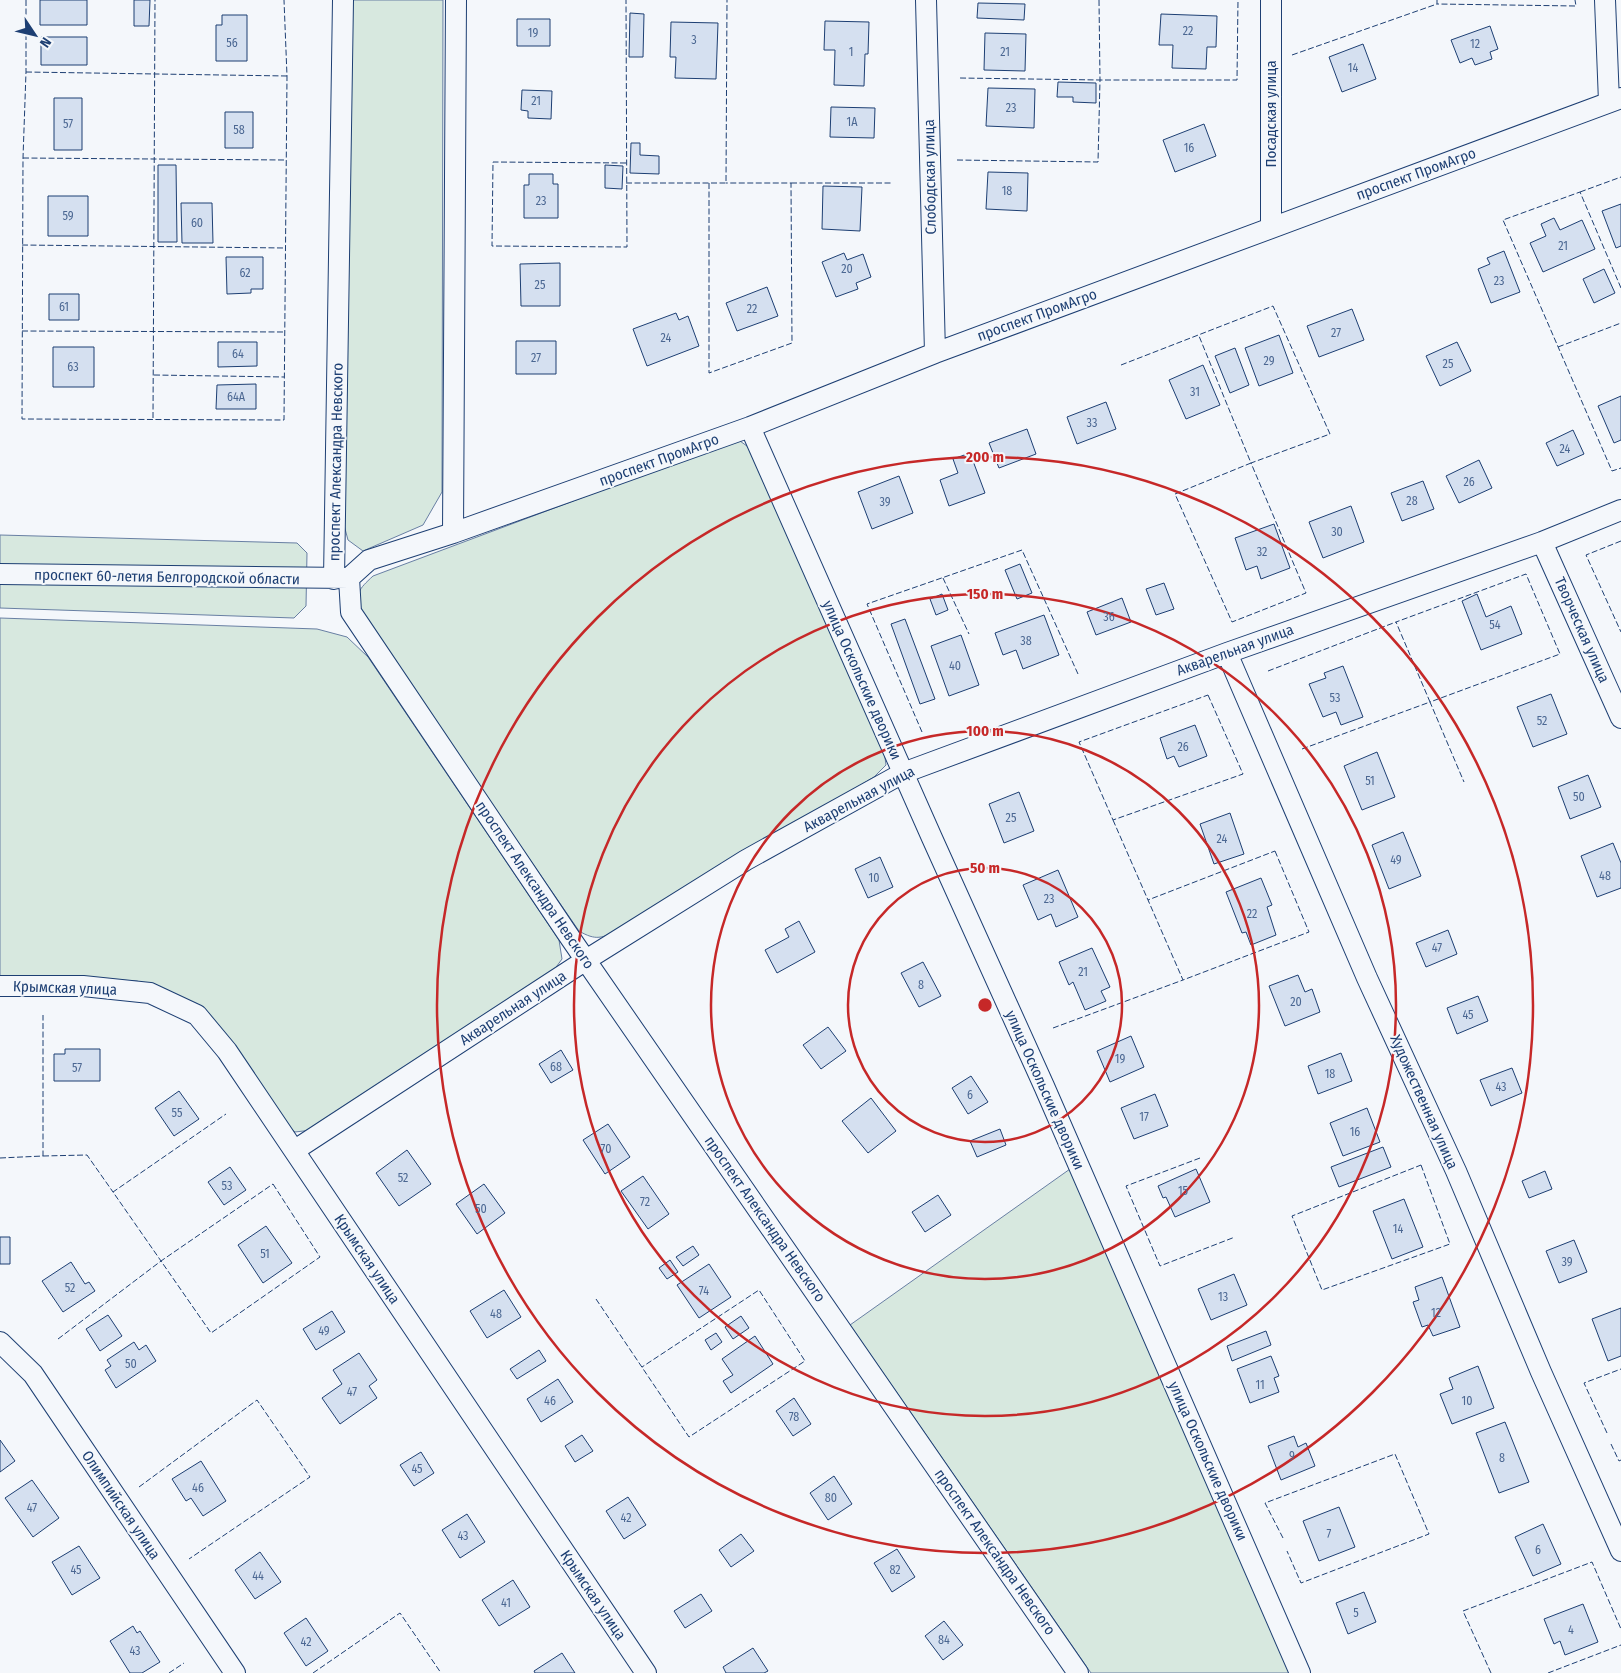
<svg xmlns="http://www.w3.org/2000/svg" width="1621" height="1673" font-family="'Fira Sans Condensed',sans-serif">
	<rect width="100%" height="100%" fill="#f4f7fb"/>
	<path fill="#d7e8df" stroke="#687fa3" d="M351,0H443L442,492L423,525L363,551L348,540L344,525Z
		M740,441L751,449L884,750L886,765L874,777L619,930C602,938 596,941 579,931L360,613C356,592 358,590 373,576L725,444Z
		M0,535L297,543L307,553L306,606L294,618L0,608Z
		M0,618L317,629L347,637L368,657L559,940L562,959L554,970L312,1130L295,1132L281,1120L179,996L137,981L80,978H0Z
		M1070,1169L1291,1673H1091L850,1325Z"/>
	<path fill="#d5e0f0" stroke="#1d3f73" d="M40,0H87V25H40Z
		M134,0H150L149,26H134Z
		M978,3L1025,4L1024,20L977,18Z
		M630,13L644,14L643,57H629Z
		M1161,14L1217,16L1216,47H1207L1206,69L1172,68L1173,45H1159Z
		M222,15H247V61H216V25H222Z
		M517,19H550V46H517Z
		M825,21L869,22L868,54H865L864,86L834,85L835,50H824Z
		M671,22L718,23L716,79L675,78L676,57H670Z
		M1490,26L1498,49L1490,52L1492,59L1475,65L1472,58L1460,63L1451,40Z
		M985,33L1026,34L1025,71L984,70Z
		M41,37H87V65H41Z
		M1363,44L1376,79L1342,92L1329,57Z
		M1058,82L1096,83V103L1073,102V97H1057Z
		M988,88L1035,89L1034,128L986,126Z
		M522,90L552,91L551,119L528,118V111L521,110Z
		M54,98H82V150H54Z
		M831,107L875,108L874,138L830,137Z
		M225,112H253V148H225Z
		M1204,124L1216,156L1175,172L1163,140Z
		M631,143H640V155L659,156V174L630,173Z
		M158,165H176L177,242H158Z
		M605,165L623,166L622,189L605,188Z
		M988,172L1028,173L1027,211L986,209Z
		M529,174H553V184H558V218H524V185H529Z
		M823,186L862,187L860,231L822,229Z
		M48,196H88V236H48Z
		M181,203H212L213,243H182Z
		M1621,204V246L1616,248L1602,211Z
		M1554,218L1560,230L1582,220L1595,249L1543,272L1530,243L1546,236L1541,224Z
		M1504,251L1520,292L1491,303L1478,269L1490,264L1487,258Z
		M844,253L847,260L863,254L871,277L856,283L858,289L836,297L822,262Z
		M226,257H263V289H251V293L227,294Z
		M560,263V306H521L520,264Z
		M1604,269L1615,293L1594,303L1583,279Z
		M767,287L778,316L737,331L726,303Z
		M49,294H79V320H49Z
		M1352,309L1364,340L1319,357L1307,326Z
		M676,313L679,320L688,316L699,346L647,366L633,329Z
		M1279,335L1293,373L1259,386L1245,348Z
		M516,341H556V374H516Z
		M218,342H257V366L218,367Z
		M1457,342L1471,371L1440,386L1426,356Z
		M53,347H94V387H53Z
		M1235,348L1249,385L1230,393L1215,356Z
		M1203,365L1220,405L1186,419L1169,380Z
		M256,384V409H216L217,385Z
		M1621,396V440L1614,443L1598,406Z
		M1106,402L1116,429L1077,444L1067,417Z
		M1027,429L1036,454L999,468L989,443Z
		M1573,430L1584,454L1557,466L1546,443Z
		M970,453L985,493L949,506L940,480L958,473L953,459Z
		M1479,460L1492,488L1459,503L1446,476Z
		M899,476L913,513L872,529L858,492Z
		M1423,481L1434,509L1402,521L1391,493Z
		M1351,506L1364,542L1323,558L1309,522Z
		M1274,524L1290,568L1261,579L1257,566L1246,570L1235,538Z
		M1020,564L1032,593L1017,599L1005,570Z
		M1164,583L1174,609L1156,615L1146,589Z
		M942,594L948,610L936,615L930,599Z
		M1477,594L1486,617L1511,606L1522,634L1481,650L1462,601Z
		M1122,598L1131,622L1096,635L1087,612Z
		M1044,615L1059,655L1023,669L1016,650L1003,655L995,633Z
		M905,619L935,699L920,704L891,624Z
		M961,635L979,685L949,696L931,646Z
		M1343,666L1363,717L1341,725L1336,712L1323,717L1309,684L1326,678L1324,673Z
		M1551,694L1567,734L1533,747L1517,707Z
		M1195,725L1207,756L1179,767L1174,756L1167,759L1160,738Z
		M1377,752L1395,797L1362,810L1344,766Z
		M1588,775L1601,807L1570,819L1558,787Z
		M1019,792L1034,831L1004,843L989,804Z
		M1230,813L1244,854L1214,864L1200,824Z
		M1403,832L1421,876L1389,889L1372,845Z
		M1613,843L1621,863V888L1597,897L1581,856Z
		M880,857L893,887L868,898L855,869Z
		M1058,870L1078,917L1056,927L1051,914L1038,920L1023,885Z
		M1261,878L1272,905L1267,907L1276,935L1251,945L1246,932L1242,933L1226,892Z
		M799,921L815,952L777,973L765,950L789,937L785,929Z
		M1448,930L1457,954L1426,967L1416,943Z
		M1092,948L1110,987L1101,991L1106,1001L1085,1010L1073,982L1069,985L1059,962Z
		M923,962L941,996L919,1007L901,973Z
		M1298,975L1305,992L1312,989L1320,1012L1285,1026L1269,986Z
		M1478,996L1488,1021L1457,1034L1447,1008Z
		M828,1027L846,1051L821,1069L803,1045Z
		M1131,1036L1144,1067L1110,1082L1097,1051Z
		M65,1049H100V1081H54V1054H65Z
		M561,1050L573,1070L551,1083L539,1064Z
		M1341,1053L1352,1081L1318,1094L1308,1066Z
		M1512,1068L1522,1093L1491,1106L1480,1080Z
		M971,1076L988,1102L968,1114L952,1088Z
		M179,1091L199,1119L174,1136L155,1108Z
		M1155,1094L1168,1126L1134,1139L1121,1108Z
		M871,1098L896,1131L868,1153L842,1121Z
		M1367,1108L1380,1142L1343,1156L1330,1123Z
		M608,1124L630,1157L605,1174L583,1140Z
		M1000,1129L1006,1145L977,1157L970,1141Z
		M1383,1147L1391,1167L1339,1187L1331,1167Z
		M407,1150L431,1184L399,1206L376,1173Z
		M230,1167L246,1190L224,1205L208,1182Z
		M1196,1169L1210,1202L1175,1217L1166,1197L1163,1198L1158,1186Z
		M1545,1171L1552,1189L1529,1198L1522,1181Z
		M643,1176L669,1214L648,1229L621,1191Z
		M484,1184L505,1213L477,1234L456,1204Z
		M938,1195L951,1215L925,1232L912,1212Z
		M1404,1199L1423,1247L1392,1259L1373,1211Z
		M266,1226L292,1263L263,1283L238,1245Z
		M0,1237H10V1264H0Z
		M1574,1240L1587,1272L1559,1283L1546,1251Z
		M693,1246L699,1255L683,1266L676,1257Z
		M670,1260L678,1272L667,1279L659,1268Z
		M71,1262L85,1284L89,1282L95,1291L63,1312L42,1281Z
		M709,1264L731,1297L699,1318L677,1285Z
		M1234,1274L1247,1305L1211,1320L1198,1289Z
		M1442,1277L1460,1327L1433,1336L1428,1325L1422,1327L1413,1302L1419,1300L1415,1287Z
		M504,1290L521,1317L487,1338L470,1311Z
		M1621,1308V1356L1608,1361L1592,1319Z
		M332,1311L345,1332L316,1350L303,1329Z
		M108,1315L122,1336L100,1351L86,1329Z
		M741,1316L749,1328L733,1339L725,1327Z
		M1266,1331L1271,1345L1232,1361L1227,1346Z
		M716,1333L722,1342L711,1350L705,1340Z
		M755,1336L773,1364L731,1393L723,1381L733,1375L722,1359Z
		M134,1342L139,1350L146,1345L156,1361L116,1388L105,1370L111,1366L107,1360Z
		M539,1350L546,1361L517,1379L510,1369Z
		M359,1353L377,1380L369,1386L377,1398L340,1424L322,1398L342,1384L333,1370Z
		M1271,1356L1279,1376L1274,1378L1279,1392L1250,1403L1237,1369Z
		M1478,1366L1494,1408L1452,1424L1440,1394L1453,1389L1449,1378Z
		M558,1379L573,1402L541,1422L527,1399Z
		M794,1398L811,1424L793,1436L776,1411Z
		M1505,1422L1529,1482L1499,1493L1476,1433Z
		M582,1435L593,1451L575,1462L565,1446Z
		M1294,1436L1298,1447L1306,1443L1315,1466L1281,1480L1268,1446Z
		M0,1440L15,1461L0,1472Z
		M421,1452L434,1473L414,1486L400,1465Z
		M201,1461L226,1501L203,1516L191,1498L186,1501L172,1479Z
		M834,1476L852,1504L828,1520L810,1493Z
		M32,1480L59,1518L33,1537L5,1498Z
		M628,1497L646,1525L624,1539L606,1511Z
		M1339,1507L1355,1547L1319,1561L1303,1521Z
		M467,1514L485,1542L460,1558L442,1530Z
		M1543,1524L1561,1564L1533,1576L1515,1537Z
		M741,1534L754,1551L731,1567L719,1550Z
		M79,1546L100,1578L72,1595L52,1562Z
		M897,1549L915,1577L892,1592L874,1563Z
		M260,1552L281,1582L255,1599L235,1570Z
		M513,1580L530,1607L499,1626L482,1600Z
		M1364,1592L1376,1622L1348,1634L1336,1603Z
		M701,1594L712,1611L685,1628L674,1611Z
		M1583,1604L1598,1642L1565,1655L1560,1641L1554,1644L1544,1619Z
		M306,1618L328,1651L306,1666L284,1633Z
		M944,1621L963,1645L943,1660L925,1636Z
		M133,1626L137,1633L140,1631L160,1662L142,1673H130L110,1641Z
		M753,1648L768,1671L764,1673H726L723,1667Z
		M562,1653L575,1673H535L534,1671Z"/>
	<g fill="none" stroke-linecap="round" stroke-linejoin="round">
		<g stroke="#1d3f73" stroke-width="22">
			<path id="minor" d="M926,0L935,353
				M1605,0L1609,102
				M1271,228V0
				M750,427L932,838L1044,1086L1300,1673
				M453,533L456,0
				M1542,542L1621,718
				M0,574L349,578L351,612L571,939L1078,1673
				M349,578L369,560L453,533L750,427L935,353L1621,98
				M334,579L343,0
				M1227,653L1367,978L1456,1171L1541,1372L1621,1551
				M0,986H83L150,993L197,1015L227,1051L646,1673
				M295,1150L586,960L746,860L903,773L1227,653L1542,542L1621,510
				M0,1342L33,1374L235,1673"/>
		</g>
		<use href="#minor" stroke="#f4f7fb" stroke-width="20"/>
		<path stroke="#1d3f73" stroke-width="1" stroke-dasharray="6 2.5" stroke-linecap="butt" d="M26,0V72L23,158L22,419L284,420L287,76L284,0
			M1099,0L1100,80H1237L1238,0
			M1437,0V4L1576,6L1575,0
			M1292,55L1437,4
			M26,72L287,76
			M23,158L285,160
			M957,160L1098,162L1100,80L959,78
			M626,163L493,162L492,246L627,247L626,0
			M626,183H726L727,0
			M709,183V373L792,343L791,183H726
			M791,183H893
			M1580,192L1621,177
			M22,245L285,248
			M1621,288L1580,192L1503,220L1612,471L1621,468
			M22,331L285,332
			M1558,347L1621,323
			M1121,365L1273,306L1330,434L1251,463L1306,593L1232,622L1175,494L1251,463L1199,336
			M154,375L284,377
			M153,418L155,0
			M1621,541L1586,555L1621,632
			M943,578L969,634
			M1268,671L1396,622
			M1208,695L1243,774L1113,820L1079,742Z
			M922,732L867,604L1022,550L1078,674
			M1302,749L1430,702L1396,622L1526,574L1560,654L1430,702L1464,782
			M1113,820L1148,900
			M1275,851L1309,932L1183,980L1148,900Z
			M1053,1028L1183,980
			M43,1156L87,1155L113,1192
			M0,1158L43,1156V1015
			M1200,1158L1126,1186L1160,1266L1235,1237
			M1421,1165L1450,1244L1322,1290L1292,1216Z
			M273,1184L320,1257L211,1333L161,1261Z
			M596,1299L689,1437L805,1361L759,1290L642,1367
			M58,1339L161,1261L113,1192L226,1114
			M1607,1433L1584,1383L1621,1369
			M1611,1444L1619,1461L1621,1460
			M139,1487L257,1400L310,1477L189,1559
			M1283,1538L1265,1503L1395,1454L1429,1534L1301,1583L1287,1551
			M169,1673L184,1663
			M313,1673L400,1613L441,1673
			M1491,1673L1463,1611L1592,1562L1621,1629
			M1548,1673L1621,1645"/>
	</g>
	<g fill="none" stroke="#c62828" stroke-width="2.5">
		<circle cx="985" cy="1005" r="137"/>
		<circle cx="985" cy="1005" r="274"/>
		<circle cx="985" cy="1005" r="411"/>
		<circle cx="985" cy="1005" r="548"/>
	</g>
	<g text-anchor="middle" stroke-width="4" stroke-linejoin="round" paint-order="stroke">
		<g font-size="12" fill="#4b6792">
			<text x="1188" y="35">22</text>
			<text x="533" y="37">19</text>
			<text x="694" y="44">3</text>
			<text x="232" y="47">56</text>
			<text x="1475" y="48">12</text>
			<text x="851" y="56">1</text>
			<text x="1005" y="56">21</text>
			<text x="1353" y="72">14</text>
			<text x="536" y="105">21</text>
			<text x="1011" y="112">23</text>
			<text x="852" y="126">1А</text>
			<text x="68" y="128">57</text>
			<text x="239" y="134">58</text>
			<text x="1189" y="152">16</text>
			<text x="1007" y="195">18</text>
			<text x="541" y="205">23</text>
			<text x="68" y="220">59</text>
			<text x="197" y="227">60</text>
			<text x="1563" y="250">21</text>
			<text x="847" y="273">20</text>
			<text x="245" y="277">62</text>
			<text x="1499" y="285">23</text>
			<text x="540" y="289">25</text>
			<text x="64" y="311">61</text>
			<text x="752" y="313">22</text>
			<text x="1336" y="337">27</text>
			<text x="666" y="342">24</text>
			<text x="238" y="358">64</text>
			<text x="536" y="362">27</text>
			<text x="1269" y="365">29</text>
			<text x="1448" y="368">25</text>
			<text x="73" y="371">63</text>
			<text x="1195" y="396">31</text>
			<text x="236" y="401">64А</text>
			<text x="1092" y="427">33</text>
			<text x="1565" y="453">24</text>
			<text x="1469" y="486">26</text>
			<text x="1412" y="505">28</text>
			<text x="885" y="506">39</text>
			<text x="1337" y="536">30</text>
			<text x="1262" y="556">32</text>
			<text x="1109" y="621">36</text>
			<text x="1495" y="629">54</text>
			<text x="1026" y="645">38</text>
			<text x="955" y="670">40</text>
			<text x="1335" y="702">53</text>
			<text x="1542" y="725">52</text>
			<text x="1183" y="751">26</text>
			<text x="1370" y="785">51</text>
			<text x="1579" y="801">50</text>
			<text x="1011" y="822">25</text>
			<text x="1222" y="843">24</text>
			<text x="1396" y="864">49</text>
			<text x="1605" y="880">48</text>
			<text x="874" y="882">10</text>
			<text x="1049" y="903">23</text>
			<text x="1252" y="918">22</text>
			<text x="1437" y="952">47</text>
			<text x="1083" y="976">21</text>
			<text x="921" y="989">8</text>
			<text x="1296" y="1006">20</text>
			<text x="1468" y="1019">45</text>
			<text x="1120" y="1063">19</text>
			<text x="556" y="1071">68</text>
			<text x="77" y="1072">57</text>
			<text x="1330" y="1078">18</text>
			<text x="1501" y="1091">43</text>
			<text x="970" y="1099">6</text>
			<text x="177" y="1117">55</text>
			<text x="1144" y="1121">17</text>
			<text x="1355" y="1136">16</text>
			<text x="606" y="1153">70</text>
			<text x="403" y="1182">52</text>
			<text x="227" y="1190">53</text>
			<text x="1183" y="1195">15</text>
			<text x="645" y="1206">72</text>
			<text x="481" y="1213">50</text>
			<text x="1398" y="1233">14</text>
			<text x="265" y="1258">51</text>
			<text x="1567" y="1266">39</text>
			<text x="70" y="1292">52</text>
			<text x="704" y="1295">74</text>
			<text x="1223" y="1301">13</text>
			<text x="1436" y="1317">12</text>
			<text x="496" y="1318">48</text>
			<text x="324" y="1335">49</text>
			<text x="131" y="1368">50</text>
			<text x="1260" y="1389">11</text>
			<text x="352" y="1396">47</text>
			<text x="550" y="1405">46</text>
			<text x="1467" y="1405">10</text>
			<text x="794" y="1421">78</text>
			<text x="1292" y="1460">9</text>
			<text x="1502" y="1462">8</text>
			<text x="417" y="1473">45</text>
			<text x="198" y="1492">46</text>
			<text x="831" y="1502">80</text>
			<text x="32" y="1512">47</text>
			<text x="626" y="1522">42</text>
			<text x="1329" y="1538">7</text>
			<text x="463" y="1540">43</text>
			<text x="1538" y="1554">6</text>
			<text x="76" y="1574">45</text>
			<text x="895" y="1574">82</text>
			<text x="258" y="1580">44</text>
			<text x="506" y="1607">41</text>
			<text x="1356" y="1617">5</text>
			<text x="1571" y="1634">4</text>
			<text x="944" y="1644">84</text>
			<text x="306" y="1646">42</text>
			<text x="135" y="1655">43</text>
		</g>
		<g font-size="15" fill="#1d3f73" stroke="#f4f7fb">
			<text transform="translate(1271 114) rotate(-90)" y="5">Посадская улица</text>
			<text transform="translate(1416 174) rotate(-20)" y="5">проспект ПромАгро</text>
			<text transform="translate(930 177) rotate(-91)" y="5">Слободская улица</text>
			<text transform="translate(1037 315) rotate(-20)" y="5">проспект ПромАгро</text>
			<text transform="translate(659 460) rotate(-20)" y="5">проспект ПромАгро</text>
			<text transform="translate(336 462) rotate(-89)" y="5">проспект Александра Невского</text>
			<text transform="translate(167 577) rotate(1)" y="5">проспект 60-летия Белгородской области</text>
			<text transform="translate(1582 630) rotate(66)" y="5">Творческая улица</text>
			<text transform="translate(1235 650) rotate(-20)" y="5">Акварельная улица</text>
			<text transform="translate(862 680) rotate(66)" y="5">улица Оскольские дворики</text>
			<text transform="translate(859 799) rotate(-28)" y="5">Акварельная улица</text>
			<text transform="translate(535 885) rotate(56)" y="5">проспект Александра Невского</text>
			<text transform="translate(65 988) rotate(2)" y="5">Крымская улица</text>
			<text transform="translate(513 1008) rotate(-33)" y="5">Акварельная улица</text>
			<text transform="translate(1045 1090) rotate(66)" y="5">улица Оскольские дворики</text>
			<text transform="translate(1424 1102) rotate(66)" y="5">Художественная улица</text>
			<text transform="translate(765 1219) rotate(55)" y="5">проспект Александра Невского</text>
			<text transform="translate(367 1259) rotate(56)" y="5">Крымская улица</text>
			<text transform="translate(1208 1461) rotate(66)" y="5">улица Оскольские дворики</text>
			<text transform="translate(121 1505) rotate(56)" y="5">Олимпийская улица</text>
			<text transform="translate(995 1552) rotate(55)" y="5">проспект Александра Невского</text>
			<text transform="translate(593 1595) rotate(56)" y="5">Крымская улица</text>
		</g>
	</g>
	<circle cx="985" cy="1005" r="8" fill="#c62828" stroke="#f4f7fb" stroke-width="2.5"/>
	<g font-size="15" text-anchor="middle" font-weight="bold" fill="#c62828" stroke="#f4f7fb" stroke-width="4" stroke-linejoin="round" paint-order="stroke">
		<text x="985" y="462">200 m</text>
		<text x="985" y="599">150 m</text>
		<text x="985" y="736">100 m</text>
		<text x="985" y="873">50 m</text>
	</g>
	<g transform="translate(35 35) rotate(125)" stroke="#f4f7fb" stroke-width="4" paint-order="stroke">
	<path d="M0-4L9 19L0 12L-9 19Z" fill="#1d3f73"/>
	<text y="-8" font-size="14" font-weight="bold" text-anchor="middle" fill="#1d3f73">N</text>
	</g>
</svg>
